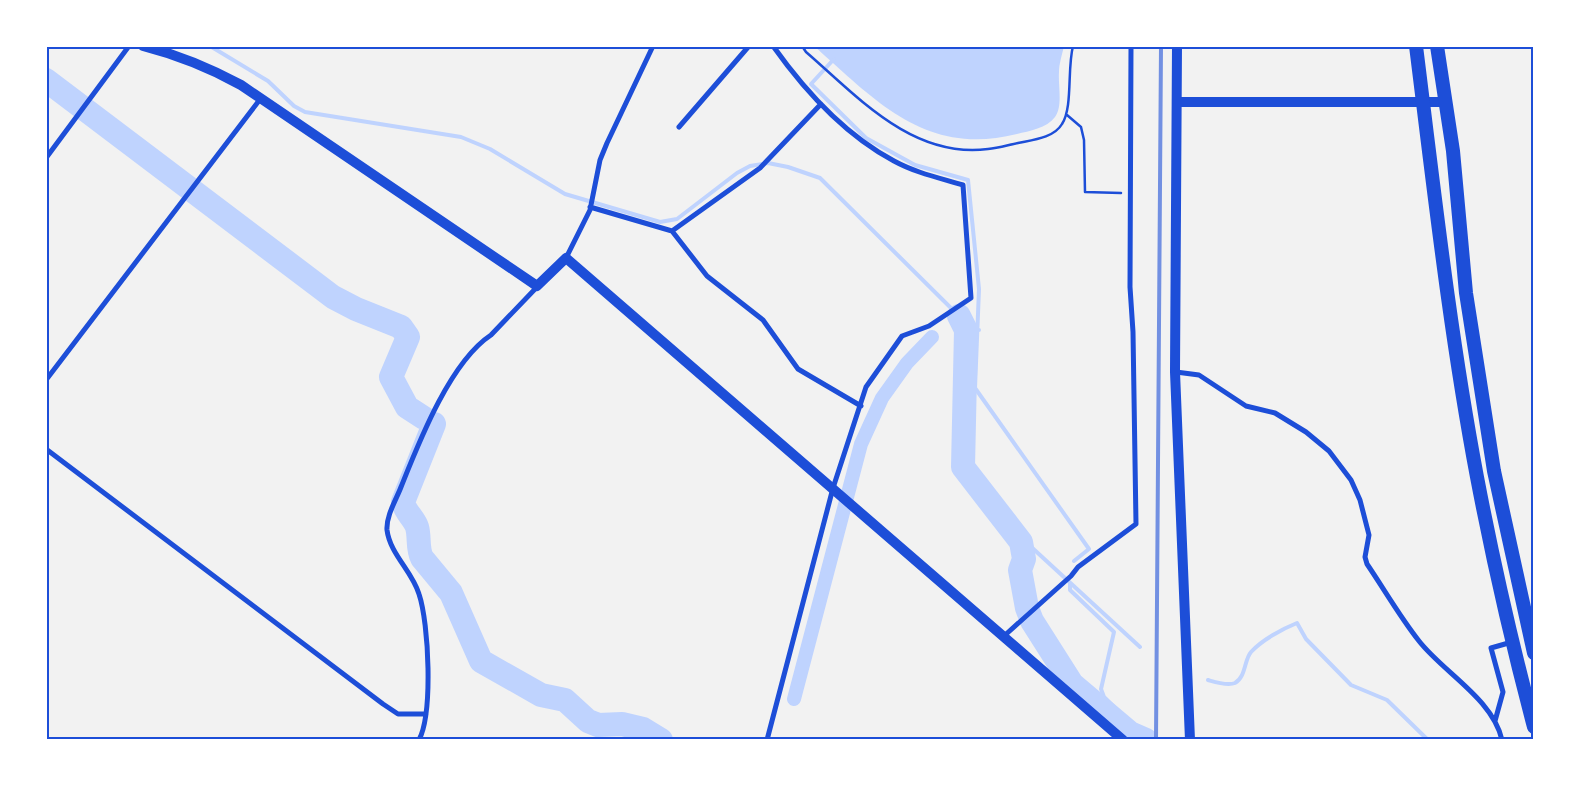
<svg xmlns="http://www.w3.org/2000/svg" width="1580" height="786" font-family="'Playfair Display',serif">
	<rect width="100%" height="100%" fill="#f2f2f2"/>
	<path fill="#bfd3fe" d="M814,46H1064C1062,55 1059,64 1059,72C1058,86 1063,106 1055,117C1047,128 1029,131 1017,134C926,157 876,101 814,46Z"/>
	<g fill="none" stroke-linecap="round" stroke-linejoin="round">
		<path stroke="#bfd3fe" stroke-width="4" d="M210,46L268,81L294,106L305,112L461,137L490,149L565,194L660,222L677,219L737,173L750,166L768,163L788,167L820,178L959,316
			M834,59L811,84L866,138L915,165L968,180L979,289L975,388L1089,549L1074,561
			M966,330H979
			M966,377C970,409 957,449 974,477L1028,544L1140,647
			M1070,583V590L1114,632L1101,689L1104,697L1125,718L1122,735
			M1208,680C1215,682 1227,686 1235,683C1246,677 1244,660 1251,652C1262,640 1282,629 1297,623L1306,639L1351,685L1387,700L1428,740"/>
		<path stroke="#bfd3fe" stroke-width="14" d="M794,699L861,444L882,398L907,363L932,337"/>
		<path stroke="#bfd3fe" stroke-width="24" d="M46,80L333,297L356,309L401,327L408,337L391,377L407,407L424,418
			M959,316L966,330L963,467L1021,542L1024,559L1020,570L1027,608L1032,621L1072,684L1130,733L1146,740
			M434,424L403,502C405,512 414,518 417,527C420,537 417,548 422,558L451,593L481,661L541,695L565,700L588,721L598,725L622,724L643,729L661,740"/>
		<path stroke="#1d4ed8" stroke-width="2.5" d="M802,46L806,52C857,96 912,159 988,149C998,148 1008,145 1018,143C1032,140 1054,138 1062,124C1073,107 1067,69 1073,46
			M1067,115L1081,127L1084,140L1085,192L1121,193"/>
		<path stroke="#1d4ed8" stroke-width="5" d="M821,104L760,168L672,231L707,276L763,320L798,369L861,406
			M679,127L749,46
			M46,158L129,46
			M590,207L672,231
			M566,258L590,210L600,160L607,143L653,46
			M1176,372L1199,375L1246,406L1275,413L1306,432L1329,451L1351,480L1360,500L1369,535L1365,557L1367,564C1384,589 1400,617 1419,641C1443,672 1493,699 1502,740
			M46,380L261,98
			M46,449L383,704L398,714H426
			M1004,636L1071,576L1078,567L1136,524L1133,332L1130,287L1131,46
			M1495,721L1503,692L1491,648L1512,642
			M419,740C433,713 429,624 419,594C412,571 390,554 387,530C386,516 396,500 401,487C419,442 450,362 491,335L537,287
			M767,740L833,488L866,387L902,336L929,326L971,298L963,185C940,178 916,173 894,161C845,135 805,91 773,46"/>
		<path stroke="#1d4ed8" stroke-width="10" d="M143,46C178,55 210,68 241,85L537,286L566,258L1123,740
			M1177,46L1175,372L1190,740
			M1177,102H1445"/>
		<path stroke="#1d4ed8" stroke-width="14" d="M1416,46C1434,190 1450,334 1477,477C1493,561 1512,644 1534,727
			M1437,46L1453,151L1466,293L1494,471L1534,653"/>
		<path stroke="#7290e2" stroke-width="4" d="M1156,740L1161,46"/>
	</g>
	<rect width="1580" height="786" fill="none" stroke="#ffffff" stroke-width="95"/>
	<rect x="48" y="48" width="1484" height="690" fill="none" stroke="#1d4ed8" stroke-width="2"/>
</svg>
